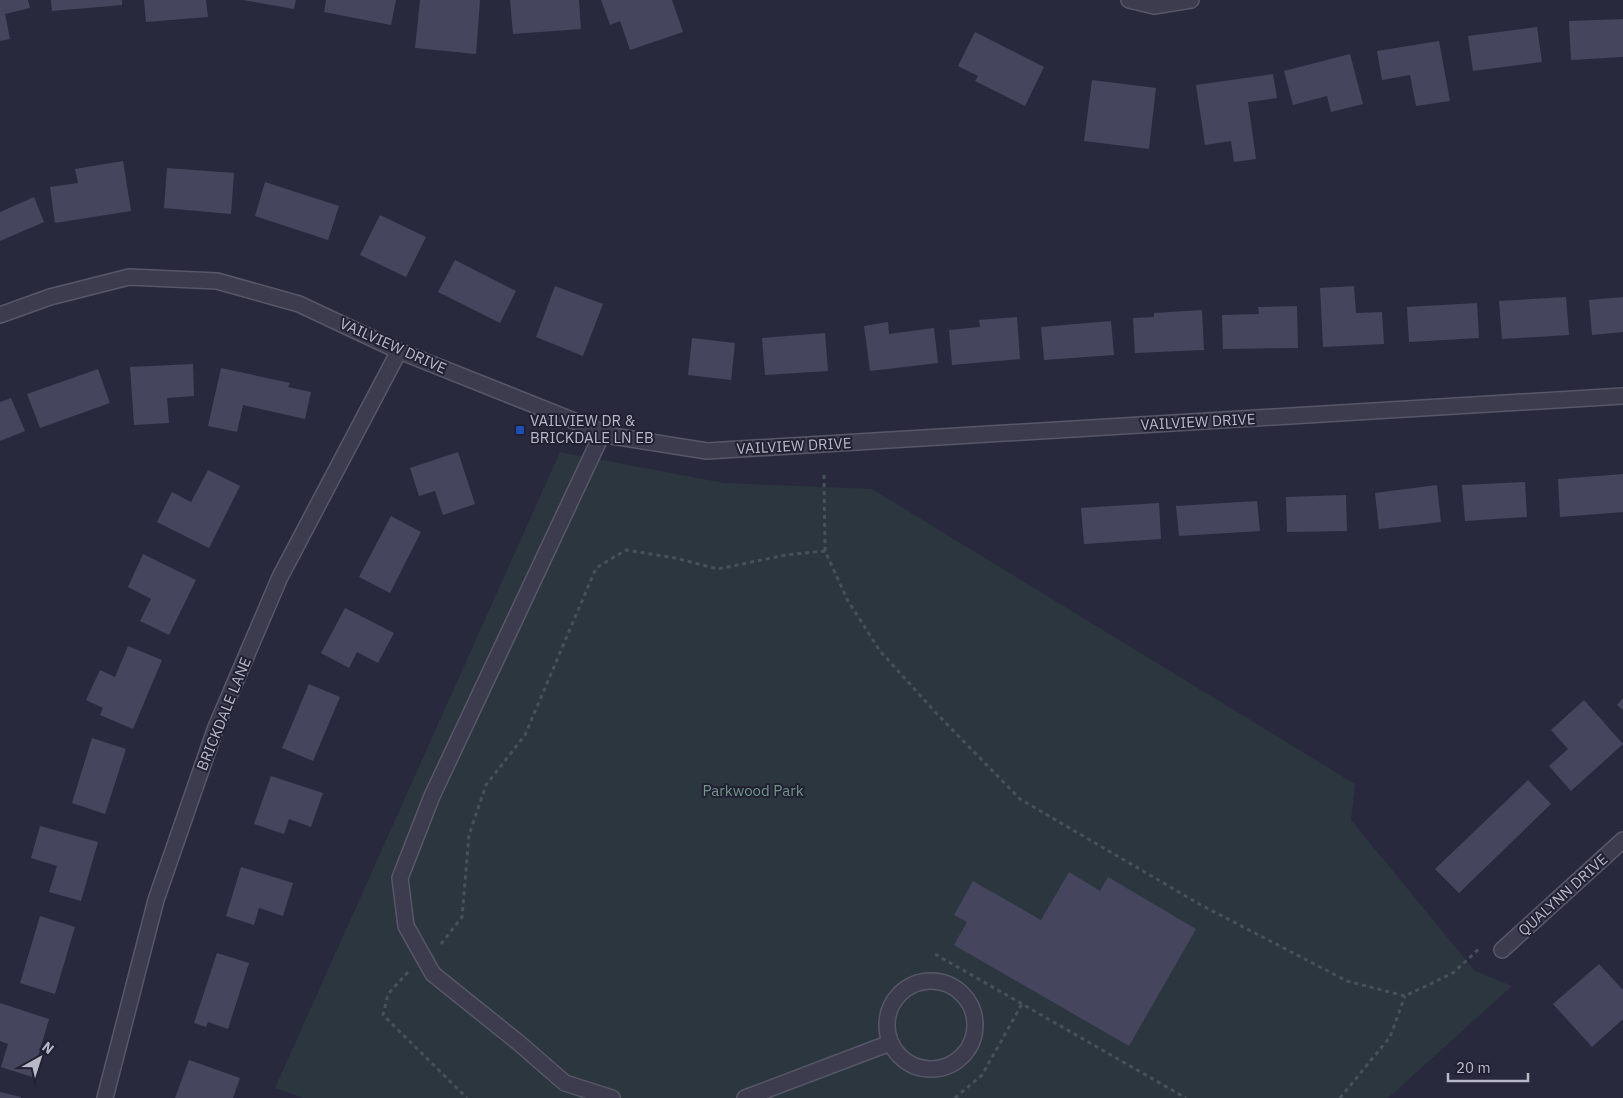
<svg xmlns="http://www.w3.org/2000/svg" width="1623" height="1098" font-family="'IBM Plex Sans',sans-serif">
	<rect width="100%" height="100%" fill="#28293d"/>
	<path fill="#2b363f" d="M560,452L724,483L872,489L1355,784L1351,820L1475,971L1512,986L1388,1098H304L275,1088Z"/>
	<path fill="#45465d" d="M0,0H28L30,8L5,14L10,39L0,41Z
		M51,0H122V5L52,11Z
		M144,0H206L208,17L146,22Z
		M243,0H296L294,9Z
		M326,0H396L391,25L324,12Z
		M420,0H480L476,54L415,48Z
		M510,0H579L581,29L513,34Z
		M601,0H672L683,32L630,50L620,21L610,25Z
		M1623,19V57L1571,60L1569,21Z
		M1537,27L1542,62L1473,71L1468,36Z
		M975,32L1044,67L1025,106L975,81L978,76L958,66Z
		M1439,41L1450,101L1416,106L1410,75L1382,80L1377,51Z
		M1350,54L1363,104L1331,112L1327,96L1293,105L1284,71Z
		M1273,74L1277,98L1248,102L1256,159L1234,162L1231,141L1205,145L1196,85Z
		M1092,80L1156,88L1149,149L1084,141Z
		M123,161L131,211L55,223L50,187L78,183L75,169Z
		M167,168L234,173L231,214L164,208Z
		M265,182L339,206L328,240L255,216Z
		M34,197L44,222L0,241V212Z
		M380,215L426,237L406,277L360,255Z
		M455,260L516,291L500,323L438,292Z
		M555,286L603,304L583,356L536,337Z
		M1354,286L1356,313L1382,312L1384,344L1323,347L1320,288Z
		M1566,297L1569,335L1502,339L1499,301Z
		M1623,297V332L1592,335L1589,300Z
		M1477,303L1479,338L1409,342L1407,307Z
		M1297,306L1298,348L1223,349L1222,315L1259,314L1258,307Z
		M1202,310L1204,350L1135,353L1133,318L1154,317V313Z
		M1017,317L1020,359L952,365L949,330L980,327L979,320Z
		M1111,321L1114,355L1044,360L1041,327Z
		M888,322L889,334L934,328L938,363L870,371L864,326Z
		M825,333L828,371L765,375L762,338Z
		M692,338L735,343L731,380L688,375Z
		M193,364L194,396L167,398L169,423L134,425L130,367Z
		M221,368L290,383L288,387L311,392L305,419L243,405L237,432L208,426Z
		M98,369L110,403L40,428L27,394Z
		M11,398L25,431L0,441V402Z
		M458,452L475,504L443,515L435,491L419,496L410,468Z
		M208,470L240,486L209,548L157,522L172,492L191,502Z
		M1623,474V512L1560,517L1558,479Z
		M1525,482L1527,517L1465,521L1462,485Z
		M1437,485L1441,522L1379,529L1375,493Z
		M1346,495L1347,531L1287,532L1286,497Z
		M1257,501L1260,531L1179,536L1176,506Z
		M1159,503L1161,539L1084,544L1081,508Z
		M391,516L421,532L390,593L359,577Z
		M143,554L196,580L169,635L140,621L151,599L128,587Z
		M345,608L394,633L378,663L357,652L349,668L321,653Z
		M128,646L162,660L133,729L100,715L103,708L86,700L100,670L115,677Z
		M309,684L340,697L313,761L282,748Z
		M1623,698V710L1617,705Z
		M1584,700L1623,744L1571,791L1549,766L1568,749L1551,730Z
		M92,738L126,749L105,814L72,803Z
		M271,776L323,793L311,827L289,819L284,834L254,824Z
		M1528,780L1551,804L1459,893L1435,869Z
		M40,826L98,842L81,901L49,892L57,866L31,858Z
		M241,867L293,883L283,916L259,908L254,925L226,916Z
		M1069,872L1100,891L1108,877L1196,929L1129,1046L954,945L967,922L954,915L973,881L1041,920Z
		M40,916L75,927L55,994L20,983Z
		M217,953L249,963L228,1029L208,1022L206,1027L194,1023Z
		M1599,964L1623,990V1019L1592,1047L1553,1004Z
		M0,1003L49,1019L32,1077L1,1067L8,1044L0,1041Z
		M189,1060L240,1078L233,1098H175Z
		M0,1092L21,1097V1098H0Z"/>
	<g fill="none" stroke-linecap="round" stroke-linejoin="round">
		<g stroke="#575768" stroke-width="18">
			<path id="lane" d="M603,432L432,796L400,878L406,926L433,974L519,1043L565,1083L612,1098
				M887 1025a44 44 0 1 1 88 0a44 44 0 1 1-88 0Z
				M745,1098L890,1043"/>
		</g>
		<g stroke="#575768" stroke-width="18">
			<path id="street" d="M1129,0L1154,6L1191,0
				M0,315L50,297L129,277L217,281L299,304L399,351L612,436L707,451L1623,396
				M1502,950L1623,840
				M105,1098L156,900L216,727L280,577L399,351"/>
		</g>
		<path stroke="#48515b" stroke-width="3" stroke-dasharray="4 4" stroke-linecap="butt" d="M824,475L825,551L848,601L880,651L938,715L1020,799L1201,905L1347,981L1405,996L1453,973L1481,947
			M441,944L462,917L469,835L486,785L525,735L596,568L626,550L675,558L718,569L786,555L825,551
			M935,954L1186,1098
			M408,972L388,994L383,1015L467,1098
			M955,1098L982,1075L1022,1004
			M1340,1098L1390,1037L1405,996"/>
		<use href="#lane" stroke="#3c3c4e" stroke-width="15"/>
		<use href="#street" stroke="#3c3c4e" stroke-width="15"/>
	</g>
	<rect fill="#1a4fb4" stroke="#212133" stroke-width="2" x="515" y="425" width="10" height="10" rx="2.5"/>
	<g text-anchor="middle" stroke-width="4" stroke-linejoin="round" paint-order="stroke">
		<g font-size="15" fill="#b8b8c8" stroke="#212133">
			<text transform="translate(393 346) rotate(24)" y="5">VAILVIEW DRIVE</text>
			<text transform="translate(1198 422) rotate(-3)" y="5">VAILVIEW DRIVE</text>
			<text transform="translate(794 446) rotate(-3)" y="5">VAILVIEW DRIVE</text>
			<text transform="translate(224 714) rotate(-68)" y="5">BRICKDALE LANE</text>
			<text transform="translate(1563 895) rotate(-42)" y="5">QUALYNN DRIVE</text>
		</g>
		<g font-size="15" fill="#b8b8c8" stroke="#212133" text-anchor="start">
			<text x="530" y="426">VAILVIEW DR &amp;<tspan x="530" dy="17">BRICKDALE LN EB</tspan></text>
		</g>
		<g font-size="15" fill="#729688" stroke="#212133">
			<text x="753" y="796">Parkwood Park</text>
		</g>
	</g>
	<g transform="translate(40 1058) rotate(39)" stroke="#212133" stroke-width="4" paint-order="stroke">
	<path d="M0-4L9 19L0 12L-9 19Z" fill="#b8b8c8"/>
	<text y="-8" font-size="14" font-weight="bold" text-anchor="middle" fill="#b8b8c8">N</text>
	</g>
	<path d="M1448 1073v8h80v-8" fill="none" stroke="#b8b8c8" stroke-width="2.5"/>
	<text x="1456" y="1073" font-size="15" fill="#b8b8c8" stroke="#212133" stroke-width="4" paint-order="stroke">20 m</text>
</svg>
